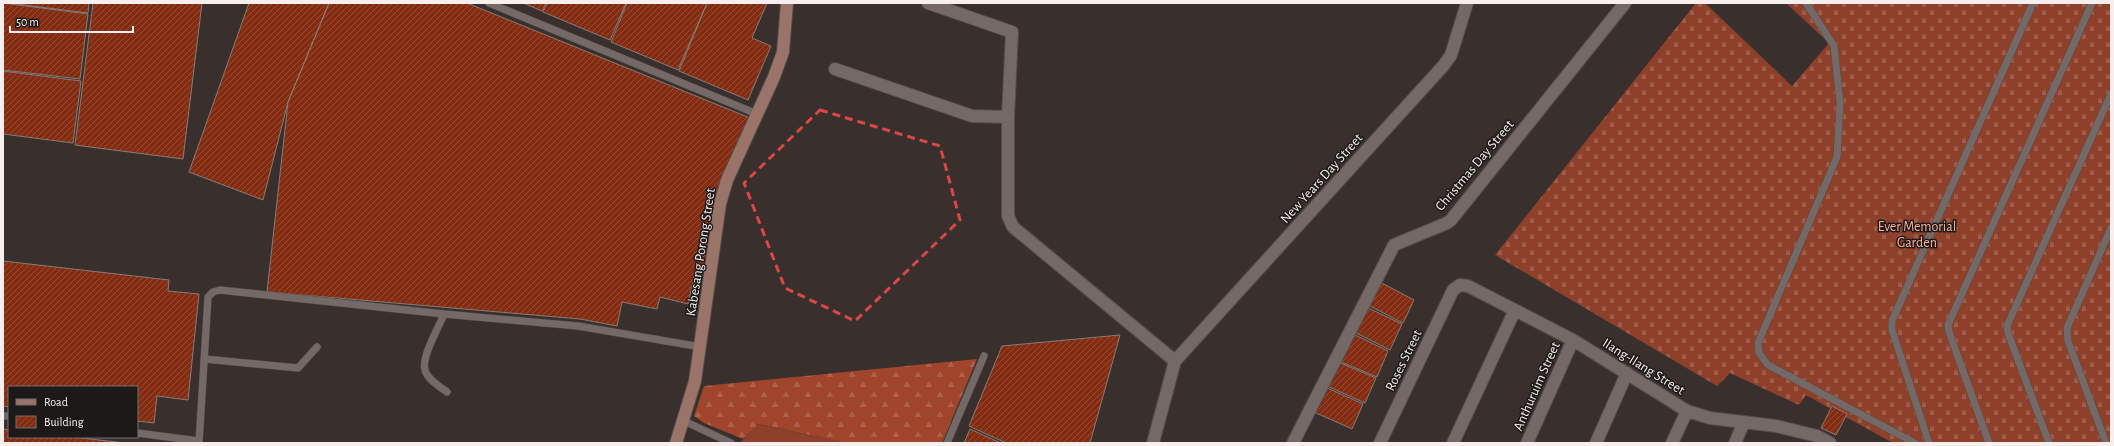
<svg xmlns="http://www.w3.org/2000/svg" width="2114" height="446" font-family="'Alegreya Sans',sans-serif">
	<defs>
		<pattern id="forest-firs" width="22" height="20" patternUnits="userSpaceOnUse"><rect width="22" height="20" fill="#a0452b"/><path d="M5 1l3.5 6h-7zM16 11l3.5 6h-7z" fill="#ae604a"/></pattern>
		<pattern id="cemetery-stones" width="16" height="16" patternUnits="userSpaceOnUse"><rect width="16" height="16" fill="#8f402a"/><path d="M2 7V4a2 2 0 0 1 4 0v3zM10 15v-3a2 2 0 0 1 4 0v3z" fill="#9f5c49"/></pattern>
		<pattern id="building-hatch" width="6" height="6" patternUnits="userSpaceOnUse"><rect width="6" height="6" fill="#842c11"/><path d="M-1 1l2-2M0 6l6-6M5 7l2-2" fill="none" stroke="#964b34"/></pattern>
	</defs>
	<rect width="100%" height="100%" fill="#39302d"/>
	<path fill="#8f402a" d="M757,424L847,443L741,442Z"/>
	<path fill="url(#forest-firs)" d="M977,359L942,443H847L758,424L743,439L704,423L694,416L704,386Z"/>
	<path fill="url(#cemetery-stones)" d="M1696,3H1705L1792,86L1829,43L1786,3H2111V443H1893L1806,395L1799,405L1730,373L1717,386L1495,255Z"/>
	<path fill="url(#building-hatch)" stroke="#867c78" d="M3,3L88,14L80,79L3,70Z
		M8,3H89L88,13Z
		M93,3H202L183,159L75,145Z
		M249,3H329L288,102L263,200L189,172Z
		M329,3H467L750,118L721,179L714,204L706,277L695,272L688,304L660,297L657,309L622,302L617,326L580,319L267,292L288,102Z
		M523,3H546L542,11Z
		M547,3H626L610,40L543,12Z
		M627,3H707L678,70L611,42Z
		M707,3H767L752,38L771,46L748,100L679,71Z
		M3,71L81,81L73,143L3,134Z
		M3,261L169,280L168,291L199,294L188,400L157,396L154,423L137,421V387H9V407L3,406Z
		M1378,281L1414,300L1403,323L1366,304Z
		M1366,307L1402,324L1390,350L1354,332Z
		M1351,333L1388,351L1377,377L1339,361Z
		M1120,335L1090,443H1006L969,426L1002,346Z
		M1338,362L1376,378L1365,403L1327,386Z
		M1325,387L1363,404L1352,429L1314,412Z
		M1832,406L1847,414L1836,435L1821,428Z
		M3,429L9,430V437H73L125,443H3Z
		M970,429L1001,443H964Z"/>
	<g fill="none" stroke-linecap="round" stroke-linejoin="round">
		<g stroke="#534c4a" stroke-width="8">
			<path id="lane" d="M489,3L757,114
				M1806,3L1834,46L1840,103L1837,157L1758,343L1759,353L1768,365L1915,443
				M444,314C439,327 421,357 425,370C427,379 439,386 447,392
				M205,359L298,368L317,347
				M3,416H9
				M684,421L731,443
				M137,433L199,441
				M199,443L208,297L213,292L220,290L444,314L578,326L701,347
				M947,443L984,356
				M1929,443L1892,330V321L2033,3
				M1989,443L1949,332L1948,325L2092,3
				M2049,443L2008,333L2007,326L2111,94
				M2106,443L2068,341L2067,328L2111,228"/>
		</g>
		<g stroke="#534c4a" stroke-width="14">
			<path id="street" d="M928,3L1012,32L1008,117V216L1013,227L1175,361
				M835,69L972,116L1008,117
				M1153,443L1175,361L1444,65L1451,55L1467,3
				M1293,443L1394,245L1447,223L1451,220L1625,3
				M1380,443L1453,290L1460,285L1468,286L1573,340L1687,411L1710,418L1776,426L1817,436L1830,443
				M1453,443L1514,312
				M1527,443L1573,340
				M1596,443L1627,373
				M1672,443L1687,411
				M1735,443L1744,422"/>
		</g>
		<g stroke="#534c4a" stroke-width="14">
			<path id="secondary" d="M676,443L695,381L720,204L727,180L774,77L783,52L787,3"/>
		</g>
		<use href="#lane" stroke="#746966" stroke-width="7"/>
		<use href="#street" stroke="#746966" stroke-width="12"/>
		<use href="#secondary" stroke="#9a7469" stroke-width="12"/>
	</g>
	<path fill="none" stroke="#db4646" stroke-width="3" stroke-dasharray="8 5" stroke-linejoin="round" d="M820,110L940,146L960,220L855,321L785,288L744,183Z"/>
	<g text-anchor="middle" stroke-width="3" stroke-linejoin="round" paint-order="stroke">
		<g font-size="14" fill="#f6efee" stroke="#1d1918">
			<text transform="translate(1474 165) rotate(-50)" y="5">Christmas Day Street</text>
			<text transform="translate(1321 178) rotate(-48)" y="5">New Years Day Street</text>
			<text transform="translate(700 252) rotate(-81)" y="5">Kabesang Porong Street</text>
			<text transform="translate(1403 360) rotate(-64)" y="5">Roses Street</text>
			<text transform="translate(1644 366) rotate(32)" y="5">Ilang-Ilang Street</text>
			<text transform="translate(1536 386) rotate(-66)" y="5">Anthuruim Street</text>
		</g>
		<g font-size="14" fill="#feb29d" stroke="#1d1918">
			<text x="1917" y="231">Ever Memorial<tspan x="1917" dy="16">Garden</tspan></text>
		</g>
	</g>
	<rect width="2114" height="446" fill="none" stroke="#f6efee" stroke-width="8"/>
	<rect x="8" y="386" width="130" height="52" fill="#1d1918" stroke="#746f6e"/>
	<rect x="16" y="399" width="20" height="6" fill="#9a7469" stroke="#746f6e"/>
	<text x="44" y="406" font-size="12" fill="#f6efee">Road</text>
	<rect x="16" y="416" width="20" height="12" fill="url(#building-hatch)" stroke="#746f6e"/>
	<text x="44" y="426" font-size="12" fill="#f6efee">Building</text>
	<path d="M10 26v6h123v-6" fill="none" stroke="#f6efee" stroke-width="2"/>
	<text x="16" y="26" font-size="12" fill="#f6efee" stroke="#1d1918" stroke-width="3" paint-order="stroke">50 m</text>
</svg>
